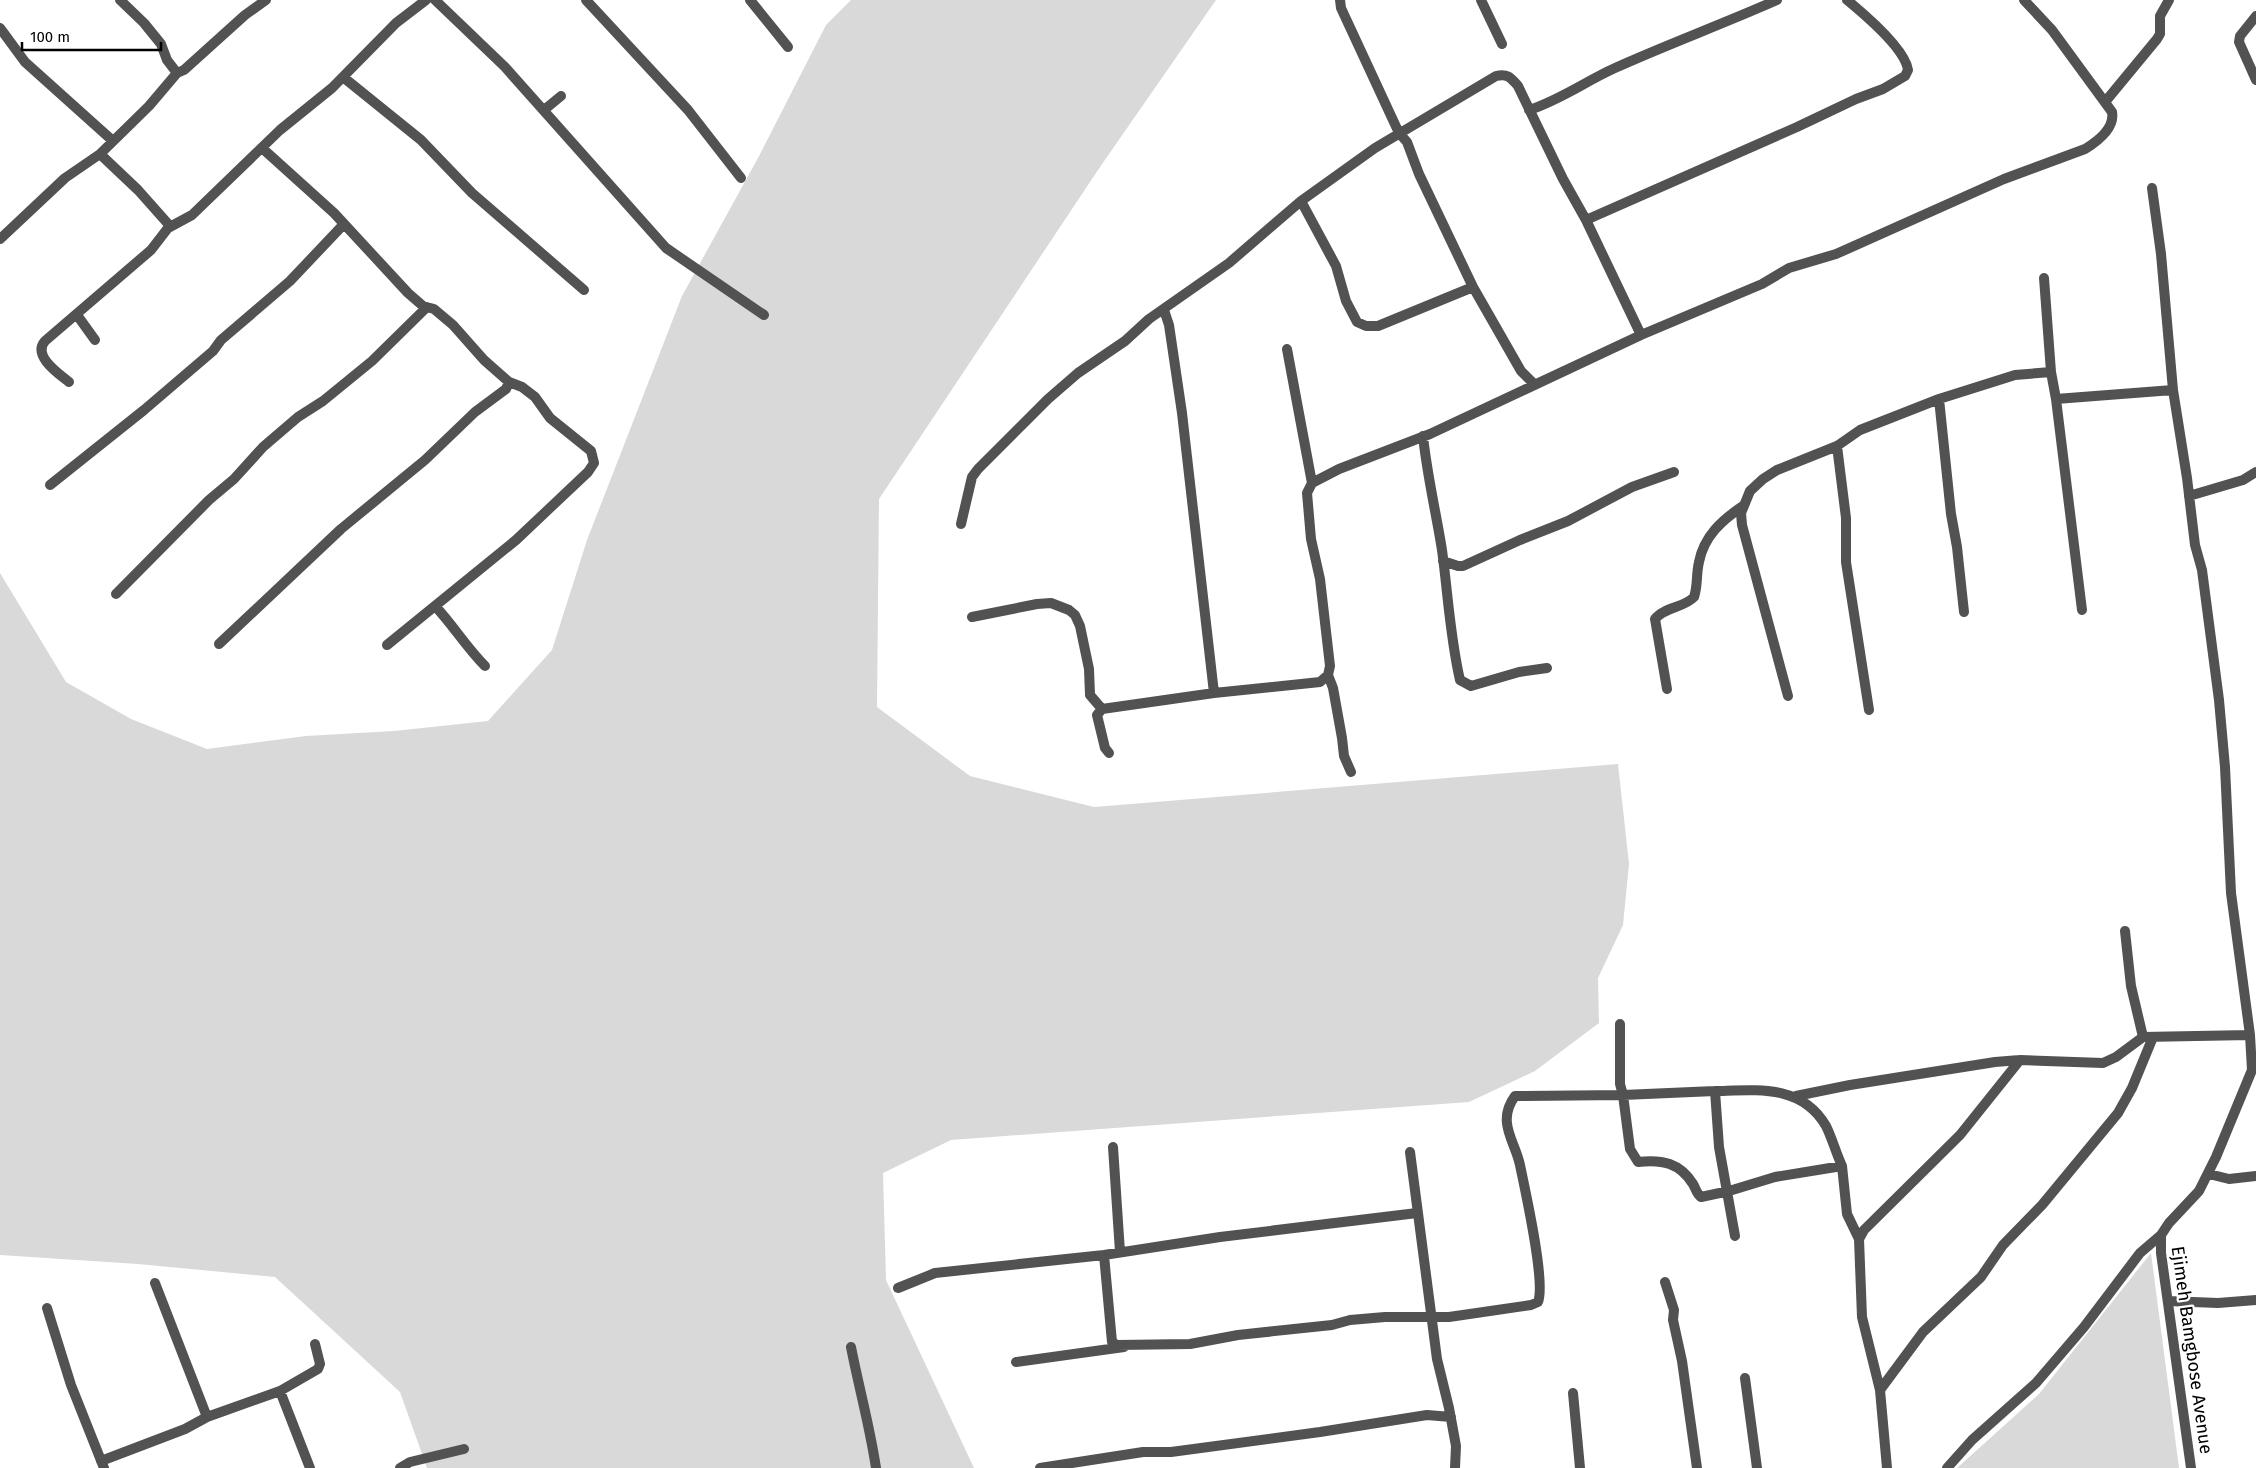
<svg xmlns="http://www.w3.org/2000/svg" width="2256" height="1468" font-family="'Fira Sans',sans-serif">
	<rect width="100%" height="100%" fill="#fff"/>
	<path fill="#d9d9d9" d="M851,0H1216L1100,167L879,499L877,707L970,776L1094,807L1618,764L1629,864L1623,925L1598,978L1599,1023L1535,1071L1469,1102L951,1140L883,1173L886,1280L974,1468H427L400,1392L275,1277L138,1264L0,1255V573L66,682L131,719L207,749L306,736L394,731L488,721L552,650L587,540L682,296L758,158L826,25Z
		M2151,1253L2179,1468H1957L2039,1394Z"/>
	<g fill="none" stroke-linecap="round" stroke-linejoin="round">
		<path stroke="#525252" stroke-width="10" d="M120,0L144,23L161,44L167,60L177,73
			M435,0L505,67L666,248L764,315
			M586,0L688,110L741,178
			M750,0L788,47
			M1340,0L1341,8L1386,105L1399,133L1407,142L1419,174L1473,287L1521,371L1533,383
			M1481,0L1502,44
			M2256,16L2240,36L2239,42L2256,80
			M0,28L25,62L113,141
			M343,77L421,140L472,193L584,290
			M2105,102L2157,39L2160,34V16L2169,0
			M544,110L561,96
			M1529,110C1560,100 1586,81 1615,68C1668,44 1723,24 1777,0
			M262,148L334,213L408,293L423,306L434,309L453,325L484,360L509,382L522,387L535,397L550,418L591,451L594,463L588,472L516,540L387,645
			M100,154L138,190L170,226
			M2152,188L2161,254L2173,390
			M1301,201L1336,266L1346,301L1357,322L1366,326H1378L1473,287
			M1586,220L1797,127L1856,99L1883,89L1905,76L1908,70C1905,49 1864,14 1847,0
			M0,239L65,178L100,154L149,106L177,73L184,70L245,15L266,0
			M2044,278L2051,372L2056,399L2082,610
			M1164,310L1169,325L1182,413L1214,693
			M77,315L95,340
			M1287,349L1312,483
			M69,382C59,374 32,356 45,341L151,250L168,228L192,215L280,130L332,88L396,23L426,0
			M1939,399L1951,514L1957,547L1964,612
			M1423,436C1427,475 1436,512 1442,550C1448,594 1450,637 1460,680L1471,686L1519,672L1547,668
			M1837,446L1846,518V562L1869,710
			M50,485L144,410L213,351L221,340L290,281L344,224
			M2189,496L2243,480L2256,472
			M961,524L972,477L978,469L1048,399L1078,373L1125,341L1149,319L1229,263L1301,201L1375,148L1496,76C1508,73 1511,78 1518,86L1563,179L1586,220L1641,335
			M1443,561L1458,566H1463L1520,540L1568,521L1632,487L1674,472
			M116,594L209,500L234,479L263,447L298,417L323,401L372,361L427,307
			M435,606C453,625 466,647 485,666
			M972,617L1037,604L1051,603L1069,610L1075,615L1080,626L1089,669L1090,695L1102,709
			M219,644L341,529L425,460L475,412L506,389L509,382
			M1328,675L1333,688L1342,738L1344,756L1351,772
			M1667,689L1655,619C1664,607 1684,608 1694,597C1698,586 1696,574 1699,562C1704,536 1722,520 1743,506
			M1788,696L1742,525L1741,513L1750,491L1763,479L1777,470L1837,446L1860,430L1939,399L2015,375L2051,372
			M1109,753L1105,748L1097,715L1102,709L1214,693L1320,682L1328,675L1330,666L1320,579L1311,539L1307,493L1312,483L1339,469L1430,434L1641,335L1762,284L1789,268L1836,254L2004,179L2085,149C2098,141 2115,128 2112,112L2052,30L2024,0
			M2125,931L2131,986L2143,1037L2250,1035
			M1620,1024V1084L1623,1095L1715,1091
			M1796,1096L1850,1085L1995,1062L2020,1060L2103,1063L2116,1057L2143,1037
			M1113,1147L1120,1252
			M1410,1152L1437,1359L1449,1408L1456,1446L1455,1468
			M2209,1174L2229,1179L2256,1176
			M2161,1235V1253L2191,1468
			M1735,1236L1719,1147L1715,1091C1757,1090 1802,1084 1826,1126C1832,1138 1836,1153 1842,1166
			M1859,1239L1864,1230L1960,1135L2020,1060
			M1104,1255L1112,1342L1117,1345L1190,1344L1238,1335L1332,1325L1350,1320L1385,1317H1449L1531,1305L1538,1302C1546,1282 1525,1190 1520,1165C1515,1141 1496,1122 1515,1096L1623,1095L1630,1149L1638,1162C1662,1159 1680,1163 1693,1184C1696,1189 1696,1193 1701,1197L1729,1191L1775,1177L1842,1166L1847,1214L1859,1239L1862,1317L1880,1390L1887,1468
			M1665,1282L1674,1310L1673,1320L1682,1361L1697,1468
			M898,1288L935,1273L1104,1255L1220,1237L1417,1213
			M2168,1301L2218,1303L2256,1300
			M47,1308L71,1385L104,1468
			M851,1347C859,1388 870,1427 876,1468
			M1016,1362L1124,1347
			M1745,1378L1757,1468
			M1880,1390L1923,1332L1981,1277L2003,1245L2042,1205L2118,1113L2132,1088L2153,1037
			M280,1391L310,1468
			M1573,1393L1580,1468
			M207,1417L280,1391L318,1369L320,1364L315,1344
			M101,1461L185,1429L207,1417L155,1283
			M400,1468L410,1462L464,1449
			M1040,1468L1143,1452H1171L1320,1432L1427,1415L1451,1417
			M1947,1468L1972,1440L2036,1383L2084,1327L2140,1253L2161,1235L2169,1223L2199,1191L2216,1157L2252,1070L2250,1035L2231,893L2225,767L2219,700L2202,570L2195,545L2187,478L2173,390L2056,399"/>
	</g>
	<g text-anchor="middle" stroke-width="4.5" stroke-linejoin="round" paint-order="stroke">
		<g font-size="18" fill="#000" stroke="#fff">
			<text transform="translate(2192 1350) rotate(82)" y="6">Ejimeh Bamgbose Avenue</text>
		</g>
	</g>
	<path d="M22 42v8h139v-8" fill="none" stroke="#000000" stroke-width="2.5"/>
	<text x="30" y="42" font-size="15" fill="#000000" stroke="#ffffff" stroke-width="4" paint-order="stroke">100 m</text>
</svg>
